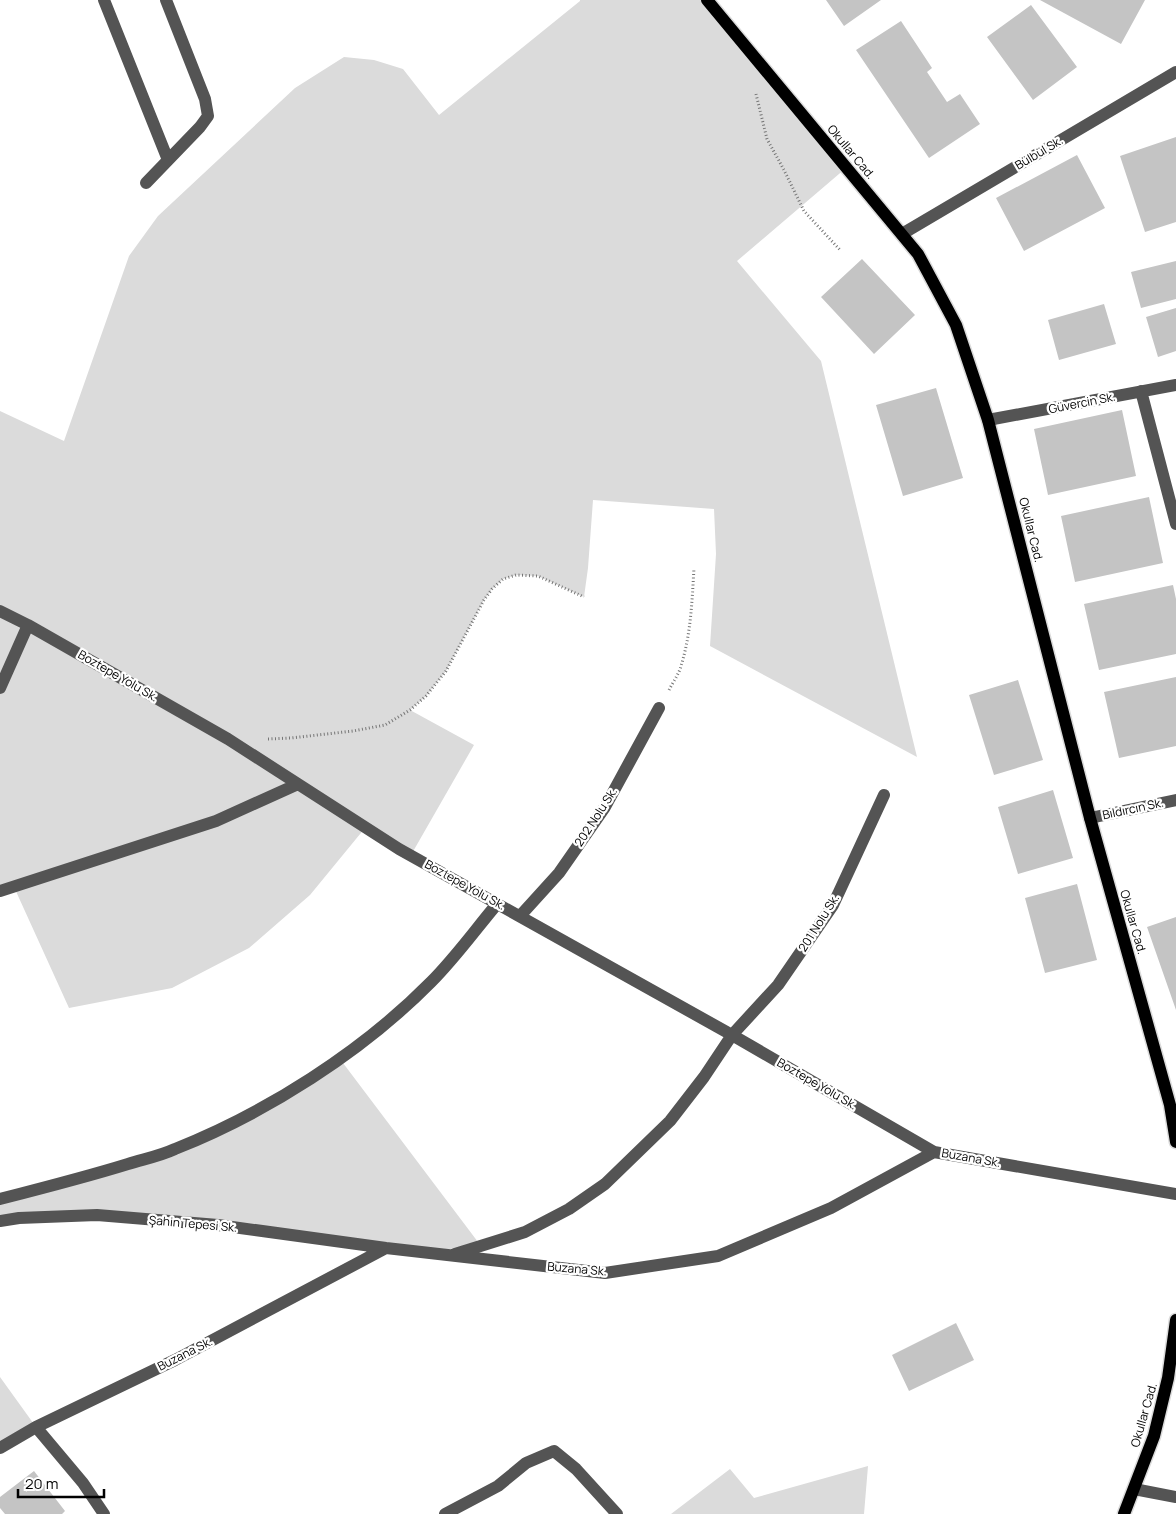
<svg xmlns="http://www.w3.org/2000/svg" width="1176" height="1514" font-family="Manrope,sans-serif">
	<rect width="100%" height="100%" fill="#fff"/>
	<path fill="#dbdbdb" d="M580,0H707L846,168L737,261L821,361L917,757L710,646L716,554L714,509L593,500L588,568L584,597L538,576L516,575L503,579L492,589L484,600L446,671L426,696L410,710L474,745L411,855L365,828L310,895L249,948L172,988L69,1008L14,887L0,891V411L64,441L129,256L158,216L295,88L344,57L374,60L403,69L439,115L580,1Z
		M340,1059L481,1246L451,1256L97,1215L0,1221V1199L174,1150Z
		M0,1377L36,1427L0,1448Z
		M868,1466L864,1514H671L730,1469L754,1498Z"/>
	<path fill="#c4c4c4" d="M826,0H881L844,26Z
		M1040,0H1145L1121,44Z
		M1031,5L1077,67L1033,100L987,37Z
		M901,21L932,68L927,72L947,102L960,94L980,124L929,158L856,50Z
		M1176,137V222L1145,232L1120,156Z
		M1077,155L1105,208L1024,251L996,198Z
		M862,259L915,315L874,354L821,297Z
		M1176,261V299L1141,308L1131,272Z
		M1104,304L1116,344L1059,360L1048,320Z
		M1176,308V351L1158,357L1146,317Z
		M936,388L963,478L903,496L876,405Z
		M1122,410L1136,476L1048,495L1034,429Z
		M1149,497L1163,563L1075,582L1061,516Z
		M1173,585L1176,599V654L1099,670L1084,604Z
		M1176,677V746L1119,758L1104,692Z
		M1018,680L1043,760L994,775L969,695Z
		M1053,790L1073,858L1018,874L998,807Z
		M1077,884L1097,960L1045,973L1025,898Z
		M1176,917V1010L1147,927Z
		M956,1323L974,1360L909,1391L892,1355Z
		M34,1471L65,1511L62,1514H5L0,1508V1497Z"/>
	<g fill="none" stroke-linecap="round" stroke-linejoin="round">
		<g stroke="#dbdbdb" stroke-width="15">
			<path id="major" d="M707,0L918,254L956,325L988,420L1090,818L1170,1105L1176,1142
				M1124,1514L1154,1436L1168,1378L1176,1320"/>
		</g>
		<path stroke="#767676" stroke-width="3" stroke-dasharray="1 2.5" stroke-linecap="butt" d="M756,94L767,139L784,170L804,211L841,251
			M669,690C673,682 679,674 681,666C691,634 692,601 694,568
			M268,739L291,738L353,731L385,725L410,710L426,696L446,671L484,600L492,589L503,579L516,575L538,576L584,597"/>
		<path stroke="#545454" stroke-width="12" d="M104,0L168,160
			M146,183L200,127L208,116L205,99L166,0
			M902,234L1176,72
			M1141,391L1176,524
			M988,420L1176,385
			M0,611L28,625L228,739L399,849L732,1035L934,1152
			M0,688L28,625
			M1090,818L1176,800
			M0,891L216,821L298,784
			M520,916L559,873L605,807L659,708
			M0,1199C43,1188 86,1177 128,1164C144,1159 160,1156 175,1149C266,1113 362,1052 431,982C455,958 475,930 497,904
			M0,1221L19,1218L97,1215L218,1225L386,1248L605,1273L718,1256L831,1208L934,1152L1176,1194
			M455,1254L525,1232L569,1209L605,1184L670,1121L704,1077L732,1035L778,985L833,905L884,795
			M36,1427L83,1483L104,1514
			M0,1448L36,1427L175,1360L386,1248
			M1134,1489L1176,1497
			M445,1514L498,1486L526,1463L554,1451L576,1469L617,1514"/>
		<use href="#major" stroke="#000" stroke-width="12"/>
	</g>
	<g text-anchor="middle" stroke-width="4.5" stroke-linejoin="round" paint-order="stroke">
		<g font-size="12" fill="#000" stroke="#fff">
			<text transform="translate(851 152) rotate(50)" y="4">Okullar Cad.</text>
			<text transform="translate(1039 153) rotate(-31)" y="4">Bülbül Sk.</text>
			<text transform="translate(1082 403) rotate(-11)" y="4">Güvercin Sk.</text>
			<text transform="translate(1031 530) rotate(76)" y="4">Okullar Cad.</text>
			<text transform="translate(118 676) rotate(30)" y="4">Boztepe Yolu Sk.</text>
			<text transform="translate(1133 809) rotate(-12)" y="4">Bıldırcın Sk.</text>
			<text transform="translate(596 817) rotate(-57)" y="4">202 Nolu Sk.</text>
			<text transform="translate(465 885) rotate(29)" y="4">Boztepe Yolu Sk.</text>
			<text transform="translate(1133 922) rotate(74)" y="4">Okullar Cad.</text>
			<text transform="translate(819 923) rotate(-58)" y="4">201 Nolu Sk.</text>
			<text transform="translate(817 1084) rotate(30)" y="4">Boztepe Yolu Sk.</text>
			<text transform="translate(971 1158) rotate(10)" y="4">Buzana Sk.</text>
			<text transform="translate(193 1224) rotate(5)" y="4">Şahin Tepesi Sk.</text>
			<text transform="translate(577 1269) rotate(5)" y="4">Buzana Sk.</text>
			<text transform="translate(185 1354) rotate(-27)" y="4">Buzana Sk.</text>
			<text transform="translate(1144 1415) rotate(-74)" y="4">Okullar Cad.</text>
		</g>
	</g>
	<path d="M18 1489v8h86v-8" fill="none" stroke="#000000" stroke-width="2.5"/>
	<text x="25" y="1489" font-size="15" fill="#000000" stroke="#ffffff" stroke-width="4" paint-order="stroke">20 m</text>
</svg>
